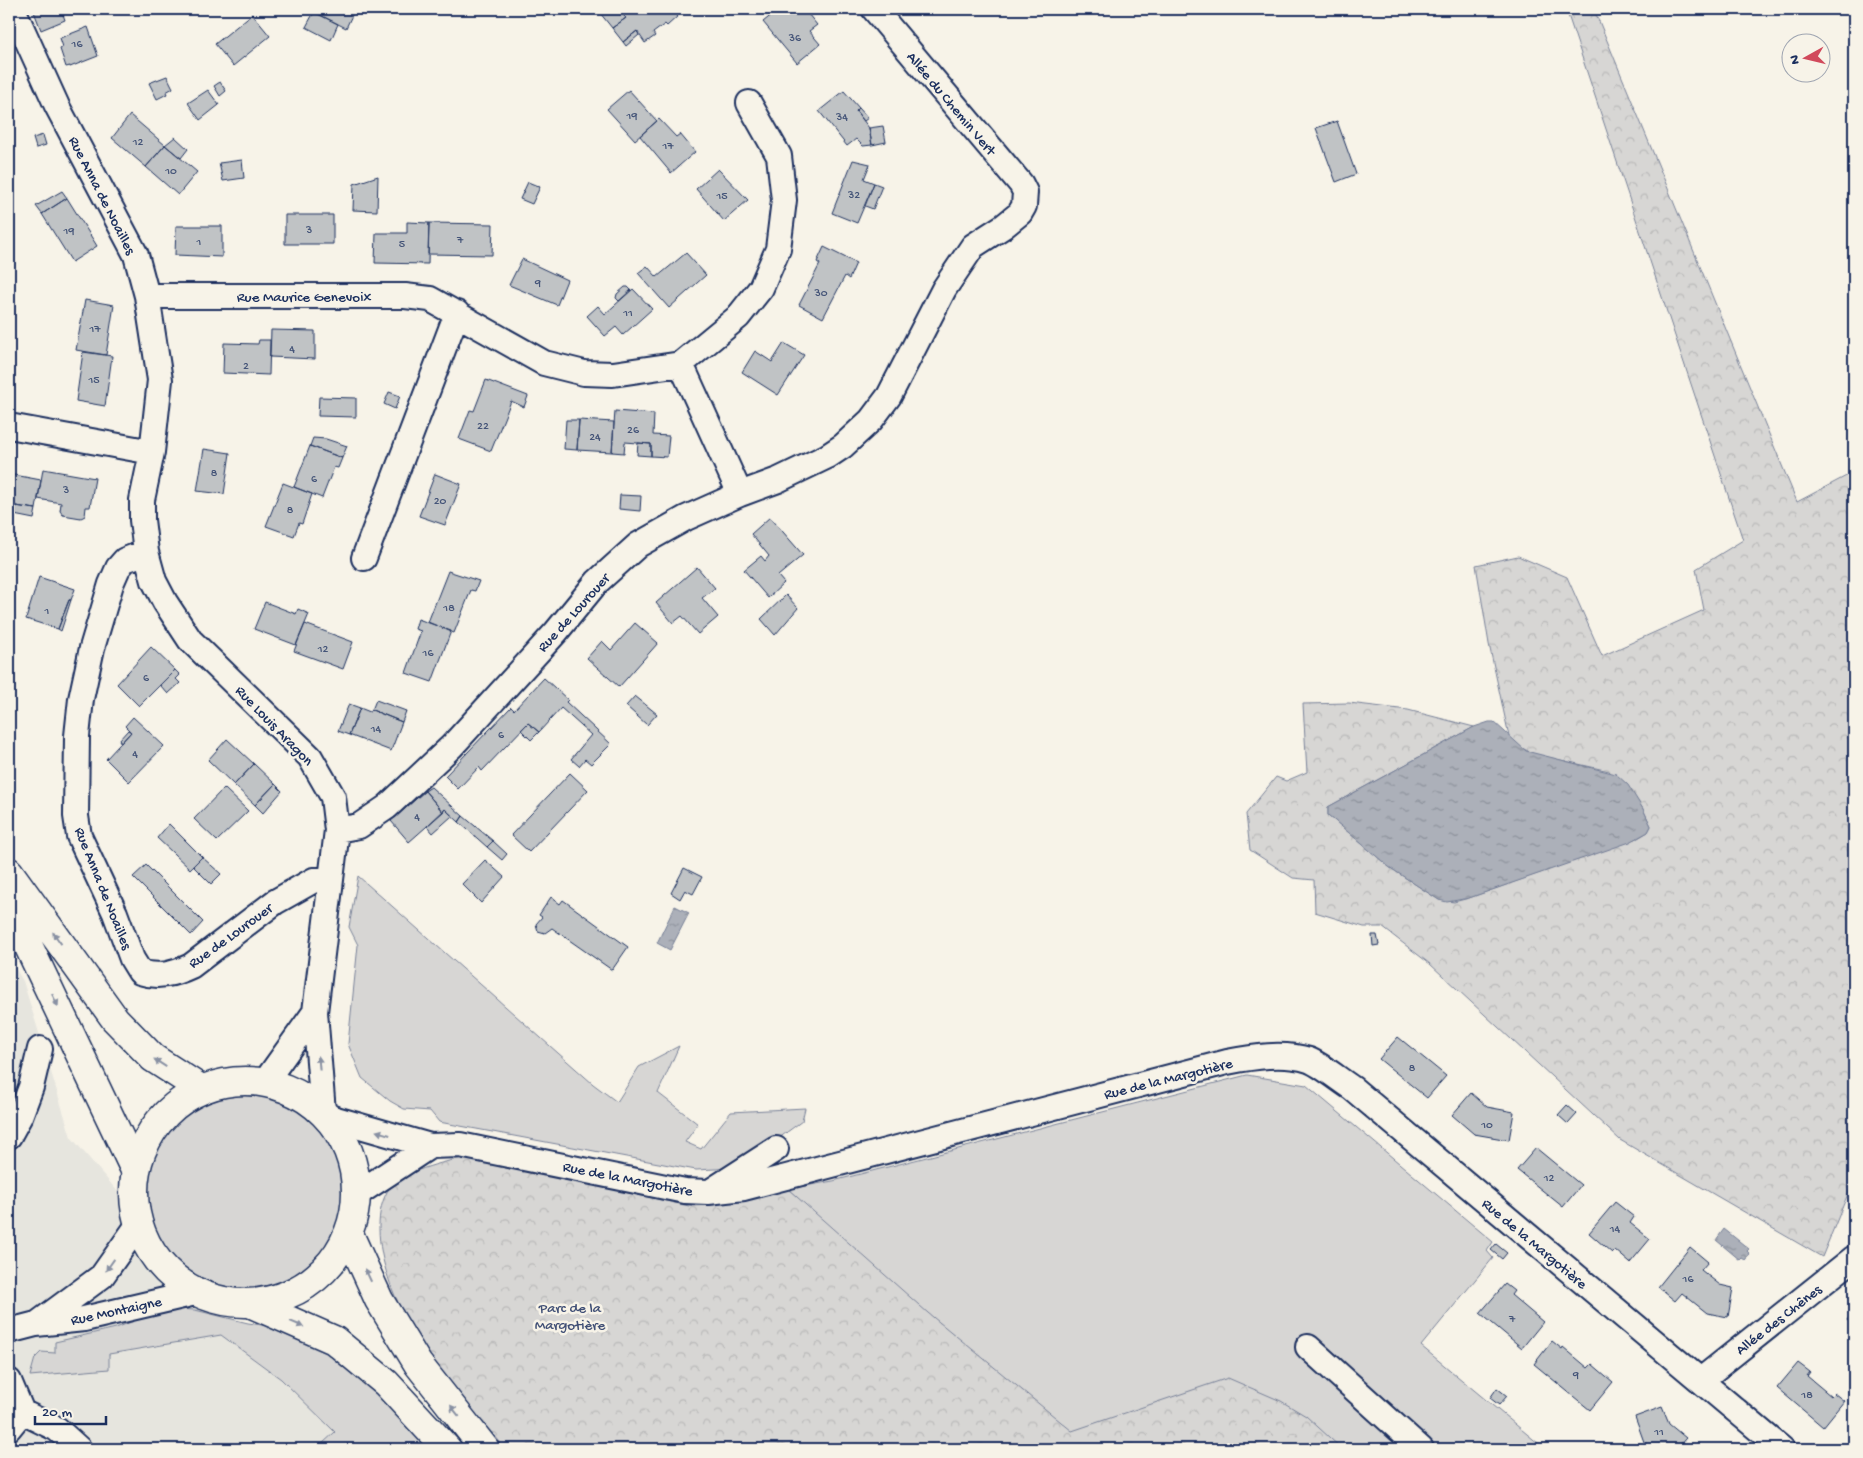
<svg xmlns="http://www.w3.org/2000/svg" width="1863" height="1458" font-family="'Gochi Hand',sans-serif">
	<defs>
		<pattern id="forest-crowns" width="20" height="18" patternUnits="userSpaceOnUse" patternTransform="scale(1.25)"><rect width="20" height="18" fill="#d7d6d4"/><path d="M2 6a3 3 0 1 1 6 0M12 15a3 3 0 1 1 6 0" fill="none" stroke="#b8b8b8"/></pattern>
		<pattern id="water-ripples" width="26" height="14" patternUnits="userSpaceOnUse" patternTransform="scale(1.25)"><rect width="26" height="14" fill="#acb0b9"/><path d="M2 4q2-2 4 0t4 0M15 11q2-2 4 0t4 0" fill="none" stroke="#8b909a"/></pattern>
	</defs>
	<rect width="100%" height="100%" fill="#f7f3e8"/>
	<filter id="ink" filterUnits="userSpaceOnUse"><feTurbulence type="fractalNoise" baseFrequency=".02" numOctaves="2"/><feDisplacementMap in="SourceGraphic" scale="10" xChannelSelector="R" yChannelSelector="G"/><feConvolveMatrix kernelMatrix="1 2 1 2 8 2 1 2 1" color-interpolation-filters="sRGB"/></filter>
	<g filter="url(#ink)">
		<path fill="#e6e5de" d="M9,958L23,981L71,1137L238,1332L394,1449H9Z"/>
		<path fill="#d7d6d4" stroke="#798299" d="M358,876L593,1084L617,1102L639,1067L679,1046L658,1093L698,1124L685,1142L701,1149L731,1112L805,1108L802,1121L771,1144L733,1168L696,1170L439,1122L430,1111L404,1109L390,1101L362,1078L348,1044L358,945L349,927Z
			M1247,1075L1306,1085L1493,1242L1487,1251L1493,1258L1421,1346L1545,1449H627L807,1207L788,1189L833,1181Z
			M134 1192a111 111 0 1 1 222 0a111 111 0 1 1-222 0Z
			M176,1309L195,1310L248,1323L291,1329L346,1357L433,1449H333L329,1446L323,1448L322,1444L335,1432L281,1379L221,1335L109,1354V1369L30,1376L35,1358L41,1352L55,1353V1342L116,1328L154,1313Z"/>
		<path fill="url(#forest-crowns)" stroke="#798299" d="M1566,9H1594L1797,502L1854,472V1179L1822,1257L1620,1140L1430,964L1382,927H1364L1315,912L1314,880L1293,878L1250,850L1246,814L1276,777L1286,781L1307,772L1303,704L1349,703L1408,710L1474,727L1328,807V815L1389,867L1439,900L1454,902L1469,898L1638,838L1648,832L1651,826L1643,809L1637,800L1609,771L1534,754L1520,747L1509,736L1489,644L1476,565L1518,556L1567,577L1602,656L1704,610L1696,569L1743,540Z
			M463,1158L473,1159L689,1206L712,1205L788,1189L928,1313L1072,1431L1228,1378L1281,1401L1306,1416L1342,1449H506C482,1421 455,1393 432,1362C403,1323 358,1234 390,1187C399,1173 446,1161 463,1158Z"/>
		<path fill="url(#water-ripples)" stroke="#727c95" d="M1489,722H1494L1526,751L1616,774L1628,785L1643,809L1651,826L1648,832L1630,842L1469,898L1447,902L1439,900L1389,867L1328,815V807L1474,727Z
			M675,906L689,913L670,950L657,943Z
			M1724,1229L1749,1249L1747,1251L1750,1254L1745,1260L1742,1258L1740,1260L1716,1240Z"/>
		<path fill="#c0c3c5" stroke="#1b2f5e" d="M33,9H61L65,20L41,30Z
			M315,9H349L354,11L346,28L314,12Z
			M606,9H617L626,18L612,28L600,13Z
			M629,9H672L678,16L667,26L665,24L653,33L655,36L645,43L637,31L623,42L612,28L626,18L622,14Z
			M766,9H779L771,15Z
			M779,9H791L796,14L804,9L817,25L809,31L820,44L797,63L763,22Z
			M314,12L338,24L331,40L306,27Z
			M252,14L270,36L233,66L215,44Z
			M88,27L98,56L70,67V66L66,67L60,49L63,47L60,38Z
			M637,31L639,35L626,46L623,42Z
			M167,76L173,88L166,92L167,94L157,99L149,83Z
			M220,82L226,91L220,96L214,86Z
			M208,90L219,105L200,120L188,103Z
			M629,90L657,121L635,140L607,109Z
			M844,91L859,108L856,111L869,128L872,145L863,146L856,139L847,146L819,111Z
			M859,108L868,118L864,121L856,111Z
			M130,115L165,145L146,167L112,138Z
			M659,119L676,137L680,134L695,152L671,173L640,136Z
			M1337,121L1356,174L1336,182L1316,128Z
			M883,126L886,142L872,145L869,128Z
			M43,135L46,145L36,148L33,138Z
			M175,137L188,149L181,158L165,145Z
			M165,145L197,172L178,195L146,167Z
			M242,160L244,178L223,181L219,163Z
			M853,160L870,164L864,179L874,183L857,223L832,213Z
			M718,169L748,200L724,221L696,189Z
			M378,176L377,211L353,210L354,184Z
			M528,182L540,187L532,204L520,199Z
			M874,183L882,186L873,209L865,206Z
			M62,191L67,198L42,214L36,206Z
			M67,198L97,246L72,262L42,214Z
			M285,215H333V244H285Z
			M407,222L429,223L428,264L375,263L376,233H407Z
			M429,223L493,224L492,255L428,254Z
			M176,226H222V257L175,255Z
			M824,247L856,263L849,279L845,276L823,318L799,305L820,264L817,262Z
			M686,253L706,275L669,308L638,273L647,266L657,277Z
			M522,259L567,280L557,305L509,285Z
			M625,287H628L631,290L619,301L616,298L617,294Z
			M633,289L652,309L623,335L616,327L605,336L587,316L598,306L605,314Z
			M85,300L114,305L106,355L76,350Z
			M271,330L315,331V359L270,357Z
			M259,340H270L269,375L223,373L224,343L258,344Z
			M784,343L804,355L778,395L742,372L755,351L772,362Z
			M83,352L112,356L105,406L76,401Z
			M486,380L528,396L524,407L511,401L491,451L459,439L470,410L474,411Z
			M389,392L400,396L395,409L384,404Z
			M319,397L356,398V417L318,416Z
			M615,411L654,414L653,435L669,436L667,457L651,456V444L625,442L624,453L612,452Z
			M566,420H579L577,450L564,449Z
			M579,420L614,422L612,452L577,450Z
			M313,438L326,439L347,446L342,458L310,446Z
			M638,443L651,444V456L637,455Z
			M310,446L342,458L338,468L334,467L322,498L294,487Z
			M204,449L230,453L224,494L197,491Z
			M43,469L95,478L90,507H86L85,516L81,518L63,515L60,511L61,503L38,499Z
			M9,474L41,480L36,509L9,505Z
			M435,474L461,484L445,525L419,516Z
			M283,483L312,494L302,524L299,523L294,536L266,526Z
			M620,495L641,496L640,511L619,509Z
			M9,505L36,509L34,519L9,514Z
			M770,517L803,555L778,576L784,583L768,598L744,570L761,556L765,561L769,556L751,534Z
			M697,567L715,588L702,598L718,617L698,634L682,616L673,623L656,603Z
			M448,571L479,581L475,591L471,590L454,633L428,622Z
			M39,577L75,589L71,600H69L58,629L26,619Z
			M786,595L798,608L775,635L761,619Z
			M69,600H71L61,631L58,629Z
			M265,602L296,614L298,609L309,614L296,645L254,629Z
			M418,619L451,631L432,682L406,673L421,631L415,629Z
			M635,623L658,643L619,687L587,658L602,641L611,650Z
			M305,624L353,642L343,669L294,651Z
			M151,647L175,670L139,706L117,684Z
			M175,670L180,675L176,679L180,683L168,694L160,685Z
			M544,678L568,700L566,702L611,744L591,764L585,759L579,766L571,759L591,735L561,708L539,732L528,723L482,771L479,767L458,789L445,776L511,707L514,710Z
			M635,696L657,714L647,725L626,706Z
			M376,700L406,711L402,722L372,710Z
			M349,704L360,708L349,735L338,731Z
			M360,708L370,712L372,710L402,722L391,751L349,735Z
			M133,717L164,746L129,782L106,759L131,732L125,726Z
			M528,723L539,732L531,740L521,730Z
			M128,730L131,732L121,743L119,740Z
			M227,739L254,764L234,785L208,760Z
			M254,764L275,784L255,805L234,785Z
			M570,773L588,790L529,852L511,835Z
			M275,784L282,791L263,813L255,805Z
			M431,787L463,816L459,822L445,809L443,812L425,791Z
			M224,788L248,811L217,841L194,819Z
			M425,791L443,812L409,842L391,821Z
			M445,809L452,816L433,833L427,826Z
			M463,816L493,841L487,847L459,822Z
			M169,824L202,857L190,869L157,838Z
			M493,841L507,854L502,860L487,847Z
			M202,857L221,874L211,884L193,866Z
			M485,860L504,877L481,903L462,884Z
			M146,865L203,922L191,935L133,877Z
			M684,868L702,877L693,894L685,890L680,899L671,893Z
			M551,897L560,904L563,900L628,947L612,970L552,928L545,933L538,931L536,924L542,917L539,915Z
			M1372,935H1377L1379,945L1373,946Z
			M1398,1037L1446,1076L1427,1098L1379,1059Z
			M1471,1093L1487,1107L1514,1112L1509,1140L1474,1134L1452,1115Z
			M1567,1105L1577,1114L1568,1124L1558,1115Z
			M1536,1148L1581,1185L1563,1207L1517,1170Z
			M1615,1202L1634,1217L1630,1223L1650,1239L1630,1263L1615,1250L1612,1253L1589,1233Z
			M1496,1244L1507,1253L1502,1259L1491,1250Z
			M1690,1247L1708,1262L1701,1270L1720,1285L1733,1288L1728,1317L1707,1313L1682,1293L1675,1301L1658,1287Z
			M1505,1284L1514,1291L1511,1295L1543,1322L1522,1348L1480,1313Z
			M1854,1311V1326L1847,1320Z
			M1552,1341L1562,1349L1563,1347L1588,1368L1592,1364L1613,1382L1590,1410L1534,1364Z
			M1798,1363L1810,1372L1807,1376L1831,1396L1834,1393L1844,1401L1823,1427L1777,1388Z
			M1497,1388L1507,1396L1499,1405L1490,1398Z
			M1662,1407L1669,1424L1686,1438L1676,1449H1653L1644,1442L1635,1417Z"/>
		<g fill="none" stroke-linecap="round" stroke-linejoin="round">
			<g stroke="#1b2f5e" stroke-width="28">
				<path id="minor" d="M13,9L57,106L136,255L147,296L160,380L152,452L142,500V520L146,552L154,581L165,602L190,640L310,757L333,797L337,830L315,1012L323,1112
					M147,296H405L430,299L544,363L584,373L613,374L681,364L738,317L761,288L778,249L784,200L779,156L749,103
					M681,364L740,494
					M9,426L152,452
					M146,552L125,560L118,568L111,584L92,648L81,699L77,736L76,816L79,836L115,913L132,959L140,972C158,978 174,974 191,966L275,902L314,880L331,878
					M364,558L457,313
					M337,830L359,826L387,807L452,746L556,632L597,582L638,545L686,518L740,494L778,480L828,456L843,446L871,420L889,396L944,289L973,246L1004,226L1020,213L1024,206L1025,192L1021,184L874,9
					M265,1082L315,1012
					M329,1117L430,1146L460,1145L685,1191L708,1192L744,1188L1227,1062C1253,1057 1283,1052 1309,1060C1320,1064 1341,1081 1352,1088L1782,1449
					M9,1136L20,1116L31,1087L40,1049
					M714,1189L776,1149
					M357,1194L430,1146
					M37,1324L102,1276L138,1225
					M9,1331L36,1324L84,1319L195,1293
					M1308,1347L1421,1449
					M1701,1380L1854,1258
					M9,1381L22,1412L57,1429L79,1449
					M9,1428L22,1412"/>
			</g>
			<g stroke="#1b2f5e" stroke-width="31">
				<path id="major" d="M9,872L115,1019L153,1058L201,1089
					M9,910L19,926L135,1170
					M134 1192a111 111 0 1 1 222 0a111 111 0 1 1-222 0Z
					M349,1234L379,1300L418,1364L485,1449
					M252,1304L334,1340L386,1383L447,1449"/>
			</g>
			<use href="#minor" stroke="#f7f3e8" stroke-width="24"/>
			<use href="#major" stroke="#f7f3e8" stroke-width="28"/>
		</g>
		<defs><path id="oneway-solid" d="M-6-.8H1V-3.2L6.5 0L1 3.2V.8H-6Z" transform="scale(1.25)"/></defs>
		<g fill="#8991a3">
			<use href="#oneway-solid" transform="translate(57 938) rotate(-126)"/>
			<use href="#oneway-solid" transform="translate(55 1000) rotate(64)"/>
			<use href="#oneway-solid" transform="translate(160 1063) rotate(-147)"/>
			<use href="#oneway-solid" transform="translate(319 1063) rotate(-95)"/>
			<use href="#oneway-solid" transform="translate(383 1133) rotate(-164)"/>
			<use href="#oneway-solid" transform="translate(110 1265) rotate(125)"/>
			<use href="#oneway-solid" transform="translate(368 1275) rotate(-115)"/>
			<use href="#oneway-solid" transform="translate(297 1324) rotate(23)"/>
			<use href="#oneway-solid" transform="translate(455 1411) rotate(-128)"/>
		</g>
	</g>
	<g text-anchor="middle" stroke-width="5" stroke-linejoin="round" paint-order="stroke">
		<g font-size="12" fill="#445478">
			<text x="795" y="41">36</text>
			<text x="77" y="47">16</text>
			<text x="632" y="119">19</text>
			<text x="842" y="120">34</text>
			<text x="138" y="145">12</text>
			<text x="668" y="149">17</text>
			<text x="171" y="174">10</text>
			<text x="854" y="198">32</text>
			<text x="722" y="199">15</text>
			<text x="309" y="233">3</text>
			<text x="69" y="234">19</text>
			<text x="460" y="243">7</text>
			<text x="199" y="245">1</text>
			<text x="402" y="247">5</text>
			<text x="538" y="286">9</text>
			<text x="821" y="296">30</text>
			<text x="628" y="316">11</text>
			<text x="95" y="332">17</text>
			<text x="292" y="352">4</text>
			<text x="246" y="369">2</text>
			<text x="94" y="383">15</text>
			<text x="483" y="429">22</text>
			<text x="633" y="433">26</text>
			<text x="595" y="440">24</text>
			<text x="214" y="476">8</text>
			<text x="314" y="482">6</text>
			<text x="66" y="493">3</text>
			<text x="440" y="504">20</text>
			<text x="290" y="513">8</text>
			<text x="449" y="611">18</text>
			<text x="47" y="614">1</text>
			<text x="323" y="652">12</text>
			<text x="428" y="656">16</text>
			<text x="146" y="681">6</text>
			<text x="376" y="732">14</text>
			<text x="501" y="738">6</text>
			<text x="135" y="757">4</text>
			<text x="417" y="820">4</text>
			<text x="1412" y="1071">8</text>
			<text x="1487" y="1128">10</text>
			<text x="1549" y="1181">12</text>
			<text x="1615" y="1232">14</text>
			<text x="1688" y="1282">16</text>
			<text x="1512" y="1322">7</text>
			<text x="1576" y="1378">9</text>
			<text x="1807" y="1398">18</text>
			<text x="1659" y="1435">11</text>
		</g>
		<g font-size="15" fill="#1b2f5e" stroke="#f7f3e8">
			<text transform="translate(952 103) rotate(50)" y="5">Allée du Chemin Vert</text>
			<text transform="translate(103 195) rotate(63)" y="5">Rue Anna de Noailles</text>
			<text x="304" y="301">Rue Maurice Genevoix</text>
			<text transform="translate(573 612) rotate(-48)" y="5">Rue de Lourouer</text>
			<text transform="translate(275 725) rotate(46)" y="5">Rue Louis Aragon</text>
			<text transform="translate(104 888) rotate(68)" y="5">Rue Anna de Noailles</text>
			<text transform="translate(230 935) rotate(-36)" y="5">Rue de Lourouer</text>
			<text transform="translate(1168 1078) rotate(-14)" y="5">Rue de la Margotière</text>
			<text transform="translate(628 1178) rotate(11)" y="5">Rue de la Margotière</text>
			<text transform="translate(1535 1243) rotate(40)" y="5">Rue de la Margotière</text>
			<text transform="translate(116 1310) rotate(-12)" y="5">Rue Montaigne</text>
			<text transform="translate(1778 1319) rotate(-38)" y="5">Allée des Chênes</text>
		</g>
		<g font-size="15" fill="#415076" stroke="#f7f3e8">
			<text x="570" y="1312">Parc de la<tspan x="570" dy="17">Margotière</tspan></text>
		</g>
	</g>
	<rect width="1863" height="1458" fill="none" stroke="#f7f3e8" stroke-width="30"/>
	<rect x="15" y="15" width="1833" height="1428" fill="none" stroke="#1b2f5e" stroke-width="2" filter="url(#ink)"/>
	<g transform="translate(1806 58) rotate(262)"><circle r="24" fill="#f7f3e8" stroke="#9fa5b1"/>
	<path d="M0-4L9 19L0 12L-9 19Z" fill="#d1495b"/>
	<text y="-8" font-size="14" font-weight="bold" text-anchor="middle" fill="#1b2f5e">N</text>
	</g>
	<path d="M35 1416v8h71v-8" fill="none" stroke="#1b2f5e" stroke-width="2.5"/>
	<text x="42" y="1416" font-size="15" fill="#1b2f5e" stroke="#f7f3e8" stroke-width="4" paint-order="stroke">20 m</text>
</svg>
